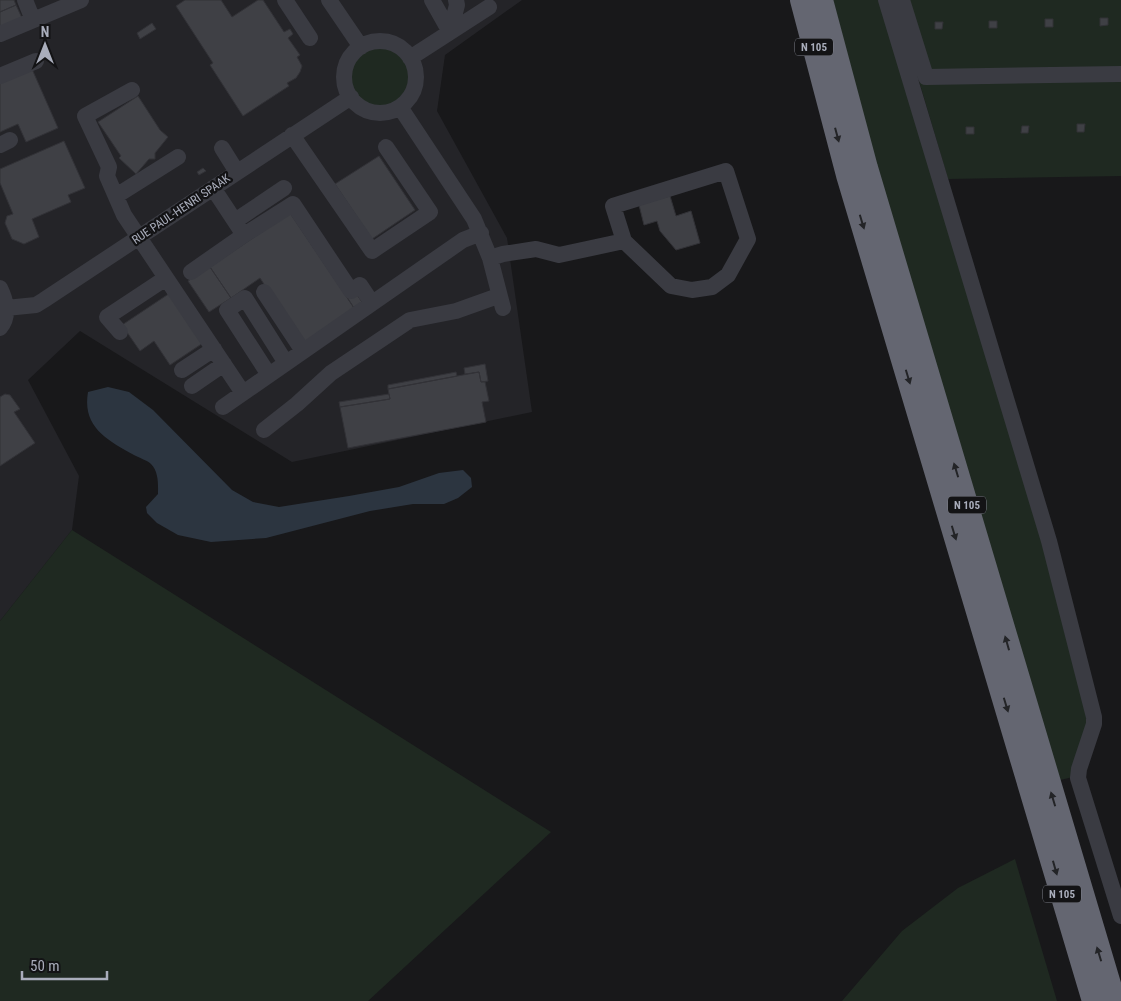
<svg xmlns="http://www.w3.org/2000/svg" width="1121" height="1001" font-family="'Roboto Condensed',sans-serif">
	<rect width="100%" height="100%" fill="#18181a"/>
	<path fill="#242428" d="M0,0H522L445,55L437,111L507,238L532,412L292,462L80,331L28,380L79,476L72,530L0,621Z"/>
	<path fill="#1f2921" d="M833,0H881L1038,522L1089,719L1073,777L1060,780L887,204Z
		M895,0H1121V176L948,179Z
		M351 77a30 30 0 1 1 60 0a30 30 0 1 1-60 0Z
		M72,530L551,832L368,1001H0V621Z
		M1015,859L1057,1001H842L902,931L958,888Z"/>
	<path fill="#2c3540" d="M108,387L129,392L153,410L232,490L253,502L279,507L349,496L399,487L439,473L463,470L471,478L472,487L458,498L444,504H413L370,511L266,538L211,542L178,535L157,523L147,513L146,507L158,494C158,485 159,472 151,464C147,460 139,458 134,455C107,440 82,427 88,392Z"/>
	<path fill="#3f4045" stroke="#323237" d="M0,0H14L16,5L0,12Z
		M185,0H221L232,17L258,0H263L284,32L290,29L293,34L288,38L300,55L297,57L302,66L300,72L296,78L287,83L289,86L243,116L210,65L213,63L176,6Z
		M16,5L22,18L0,29V12Z
		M1100,18H1108V25L1100,26Z
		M1045,19H1053V27H1045Z
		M989,21H997V28H989Z
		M935,22H943L942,29H935Z
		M152,23L156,29L140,39L137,33Z
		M32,69L58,128L26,142L18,124L0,132V83Z
		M138,96L160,130L168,137L155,153V159H149L136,174L119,158L121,156L98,122Z
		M1077,124H1085L1084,132H1077Z
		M1022,126H1029L1028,133H1021Z
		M966,127H974V134H966Z
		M64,141L85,188L68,195L71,202L32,219L39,237L24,244L12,239L5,223L7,216L13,214L0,183V169Z
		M379,156L415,210L372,239L335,184Z
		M203,168L206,171L199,175L197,172Z
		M670,196L676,216L691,211L700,243L676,250L660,231L657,221L644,225L639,205Z
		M290,213L356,311L304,345L260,278L231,298L210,267Z
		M210,267L231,298L209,312L188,281Z
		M355,292L364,305L356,311L347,297Z
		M170,293L203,343L170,365L154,341L140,351L122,325Z
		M485,364L488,381L481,382L479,372L465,374L464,368Z
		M456,372L457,376L388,389V385Z
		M479,372L481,382H485L489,401L482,402L486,422L348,448L340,407L390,399L388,389Z
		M5,394L10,395L20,409L14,412L35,443L0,466V397Z
		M389,394L390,399L340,407L339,402Z"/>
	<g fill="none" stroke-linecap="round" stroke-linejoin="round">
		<path stroke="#3a3b42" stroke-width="16" d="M25,0L33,20
			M285,0L310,38
			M329,0L361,47
			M432,0L450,32
			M886,0L1049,541L1094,717V724L1079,769L1078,778L1121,916
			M902,0L926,77L1121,74
			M450,32L457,5L456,0
			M0,34L81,0
			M344 77a36 36 0 1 1 72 0a36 36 0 1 1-72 0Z
			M410,58L489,7
			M0,76L36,61
			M132,90L85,116L109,167L107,176L124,215L243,393
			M400,107L474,219L490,258L503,308
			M292,135L372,251L430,212L386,147
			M0,145L10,140
			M222,148L237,172
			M213,188L244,235L293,204L351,291L360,285L372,303
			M116,196L178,157
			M235,221L284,188
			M490,258L503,254L536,249L559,255L624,241L671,286L692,290L712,287L728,275L748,239L726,171L613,206L624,241
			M191,272L244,235
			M0,288C6,300 10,316 0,328
			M264,292L303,351
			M6,308L36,305L44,300L351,97
			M120,332L107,317L166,278
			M182,370L214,349
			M269,375L227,310L245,298L286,363
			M192,386L224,364
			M223,407L463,240L481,233
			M264,430L297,404L331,373L410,320L456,311L498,296"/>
		<path stroke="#646671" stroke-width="24" d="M802,0L848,175L1094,1001
			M821,0L866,168L1114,1001"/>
	</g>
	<defs><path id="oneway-solid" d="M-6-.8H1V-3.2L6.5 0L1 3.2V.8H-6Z" transform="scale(1.25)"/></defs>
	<g fill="#232427">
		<use href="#oneway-solid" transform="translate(837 135) rotate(75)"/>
		<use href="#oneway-solid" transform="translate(862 222) rotate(73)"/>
		<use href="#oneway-solid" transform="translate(908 377) rotate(73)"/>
		<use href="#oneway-solid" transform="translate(956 470) rotate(-107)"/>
		<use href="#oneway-solid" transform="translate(954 533) rotate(73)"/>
		<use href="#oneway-solid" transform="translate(1007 643) rotate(-106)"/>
		<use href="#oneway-solid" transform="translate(1006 705) rotate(73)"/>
		<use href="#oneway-solid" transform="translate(1053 799) rotate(-107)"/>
		<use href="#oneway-solid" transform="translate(1055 868) rotate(74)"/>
		<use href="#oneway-solid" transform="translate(1099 954) rotate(-107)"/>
	</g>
	<g text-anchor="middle" stroke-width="4.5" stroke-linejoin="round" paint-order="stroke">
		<g fill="#131315" stroke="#7c7f89" stroke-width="1">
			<rect x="795" y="38.5" width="38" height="17" rx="4"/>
			<rect x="948" y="496.5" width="38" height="17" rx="4"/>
			<rect x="1043" y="885.5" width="38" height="17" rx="4"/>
		</g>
		<g font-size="11" font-weight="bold" fill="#a9adbb">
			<text x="814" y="51">N 105</text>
			<text x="967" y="509">N 105</text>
			<text x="1062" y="898">N 105</text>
		</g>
		<g font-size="12" fill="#a9adbb" stroke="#131315">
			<text transform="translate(181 209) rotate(-34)" y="4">RUE PAUL-HENRI SPAAK</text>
		</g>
	</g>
	<g transform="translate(45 45)" stroke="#131315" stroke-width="4" paint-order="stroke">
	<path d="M0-4L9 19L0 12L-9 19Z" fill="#a9adbb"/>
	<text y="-8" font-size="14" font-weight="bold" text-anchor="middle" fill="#a9adbb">N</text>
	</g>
	<path d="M22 971v8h85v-8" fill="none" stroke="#a9adbb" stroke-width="2.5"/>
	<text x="30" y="971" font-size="15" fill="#a9adbb" stroke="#131315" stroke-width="4" paint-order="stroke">50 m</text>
</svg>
